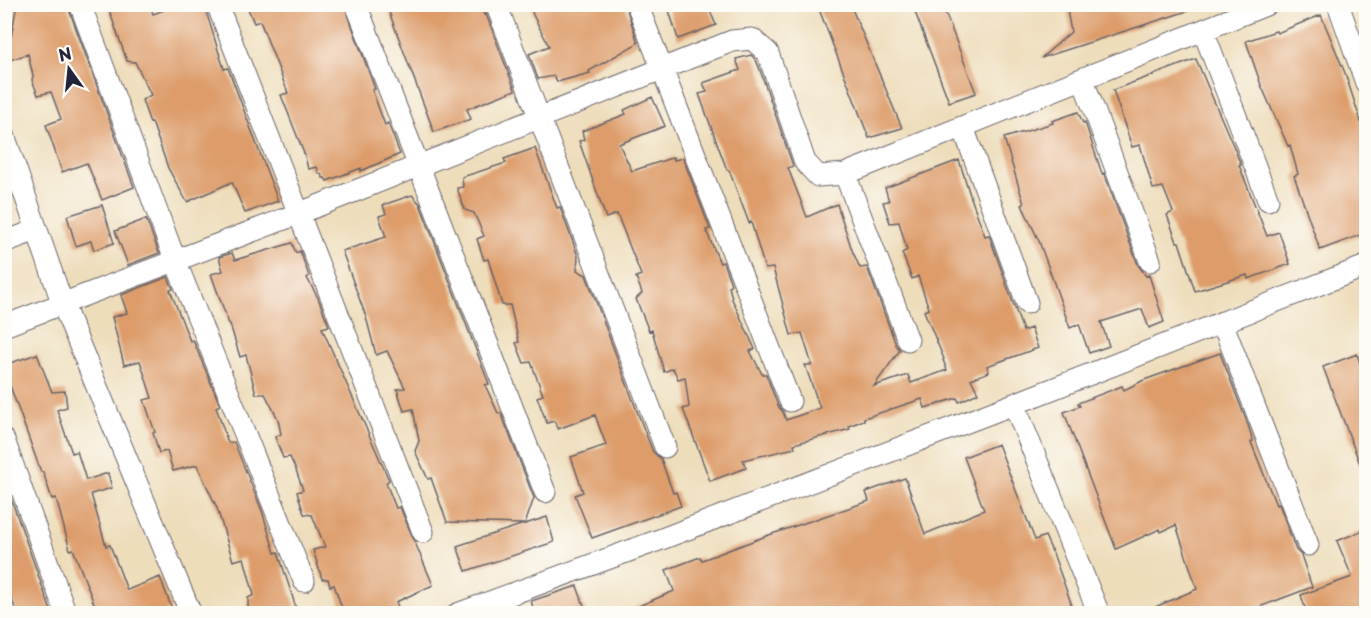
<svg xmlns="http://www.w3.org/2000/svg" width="1371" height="618" font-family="'Playpen Sans',sans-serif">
	<rect width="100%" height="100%" fill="#fdfcf7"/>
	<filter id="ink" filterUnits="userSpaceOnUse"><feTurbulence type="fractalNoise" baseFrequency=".0167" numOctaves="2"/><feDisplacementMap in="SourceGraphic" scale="12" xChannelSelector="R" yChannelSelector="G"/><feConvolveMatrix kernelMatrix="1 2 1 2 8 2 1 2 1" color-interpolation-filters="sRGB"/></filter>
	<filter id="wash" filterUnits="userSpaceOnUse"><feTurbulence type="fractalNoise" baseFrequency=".008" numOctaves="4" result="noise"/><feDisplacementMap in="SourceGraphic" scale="24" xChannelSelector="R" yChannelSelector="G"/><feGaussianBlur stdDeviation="1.35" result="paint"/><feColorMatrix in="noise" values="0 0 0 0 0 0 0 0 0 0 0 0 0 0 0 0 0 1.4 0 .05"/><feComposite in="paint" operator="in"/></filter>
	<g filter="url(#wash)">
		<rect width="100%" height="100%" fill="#edb"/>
		<g id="blocks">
			<path fill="#dd9c6b" d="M17,4H67L134,187L102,200L87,163L62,172L46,125L61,119L51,92L38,95L32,80L33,76L28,54L4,62V39L11,37Z
				M107,4H150L153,14L181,4H201L202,8H205L224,69L228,68L278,201L245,213L232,182L187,202L168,168L152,122L150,123L142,100L151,95L135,62L127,61Z
				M246,4H344L375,89L372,90L385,125L388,123L400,154L361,171V168L327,181L325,178H323L321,174H319L317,167L308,169L305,156L281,95L288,93L260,21L254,23Z
				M386,4H480L484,15L486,14L515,90L467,109L471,119L434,132Z
				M530,4H625L638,43L589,71L590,73L557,82L554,76L538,79L529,54L549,46L533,15Z
				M667,4H707L716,25L678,39Z
				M817,4H850L902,128L869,138Z
				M912,4H942L976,93L949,102Z
				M1066,4H1196L1197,8L1041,58L1071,32Z
				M1321,15L1345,73L1366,137V233L1320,250L1294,176L1298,174L1290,145L1288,146L1261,85L1246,41L1276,31L1277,33Z
				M751,55L756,60L759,67L793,166L788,168L807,217L837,204L852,250L860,268L867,267L896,345L900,350L874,386L908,375L911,383L947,370L943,360L944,359L924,311L929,309L918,276L912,279L902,253L907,250L899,222L890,223L883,202L889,201L885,188L959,160L970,195L985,236L989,235L1023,331L1031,328L1038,348L987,366L989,372L971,379L978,393L959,402L957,398L925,408L922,399L864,418V420L849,426L850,429L794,444L795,448L743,460L746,468L710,481L683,409L689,407L685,377L678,379L673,368L664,372L652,330L649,331L636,299L642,293L636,277L641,275L617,214L606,218L579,141L584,140L582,131L626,114L624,110L652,97L665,126L619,144L632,171L674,157V160L683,158L710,229L706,230L720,263L723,262L731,284L729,286L732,299L755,349L750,351L762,374H766L778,406L783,412L786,420L820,408L805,365H812L802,333L791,335L773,268L765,269L751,222L749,223L729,170H727L699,94L707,92L703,83L740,70L736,59Z
				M1196,59L1235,150L1241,165H1239L1267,236L1279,232L1290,264L1248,279L1247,275L1195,291L1179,242H1177L1167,215L1173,212L1163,187L1153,189L1140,145L1132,147L1113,90Z
				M1078,112L1083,123L1085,122L1102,174L1104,173L1138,265L1146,276L1149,275L1164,322L1149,328L1142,309L1101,322L1109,346L1089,353L1079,324L1070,328L1039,241L1022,205L1024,204L1004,138L1053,123L1052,121Z
				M535,148L557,208L560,207L578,256L577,270L586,275L643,427L653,452L661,459L673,493L676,492L681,506L592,538L575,495L583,492L571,457L606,445L595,415L558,429L554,421L547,423L537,397L543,395L531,362L524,363L516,343L519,342L510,305H502L488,259L484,260L477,239L484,236L474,213L465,210L457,188L463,187L462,177L506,163L504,159Z
				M412,195L420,204L489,384L485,385L498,413H501L534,498L525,524L547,517L554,542L466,571L457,546L524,524L447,522L431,478L428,479L415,451L419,441L413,409L404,411L397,389L405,388L387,351L376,355L366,317L342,251L386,237L379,216L386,214L383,205Z
				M102,205L114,243L94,250L91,241L76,246L67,216Z
				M146,219L159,253L128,265L115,231Z
				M292,243L296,253L300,251L309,276L307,278L318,298L329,326L322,328L389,480L386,483L396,508L400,507L433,585L396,602L401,614H344L334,585L330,586L328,579H322L313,550L325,547L312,515L304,514L297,492L303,490L296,470L290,457L283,458L275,437L281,434L278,419L265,394H256L246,355L240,357L230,324H229L211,274L223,271L219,257L232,253L235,260Z
				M168,277L173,289L170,290L190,341L193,340L220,405L216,407L228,443L234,442L262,511L275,553L278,552L298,614H248V598L254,595L244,558L233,561L217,508L197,465L173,471L167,451L159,453L153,433L155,432L144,400L152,398L140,361L124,365L112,317L127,313L121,295Z
				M1220,353L1248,425L1253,441L1251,442L1276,505L1279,504L1296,550L1301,555L1312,587L1241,614H1139L1197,589L1176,525L1161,532L1160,529L1116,549L1064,412L1080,406L1078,403L1122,386L1124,390L1144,380Z
				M37,354L52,392L65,391L67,407L57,410L72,453L77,451L86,480L108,473L112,488L91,494L106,546L110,545L127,590L160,577L172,609L159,614H98L73,549L70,550L56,498L52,499L43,472H41L4,369V365Z
				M1357,354L1366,380L1365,477L1323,367Z
				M998,444L1035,540L1045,536L1054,556L1075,614H620L674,591L666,570L700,557L702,560L766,536L869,501L866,492L905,478L925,534L984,510L964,457Z
				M4,479L52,614H17L4,577Z
				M1366,529V614H1307L1301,595L1352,577L1337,541Z
				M577,586L587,614H535L531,601Z"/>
		</g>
	</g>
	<g filter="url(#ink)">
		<use href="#blocks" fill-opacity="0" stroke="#696368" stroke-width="1.5"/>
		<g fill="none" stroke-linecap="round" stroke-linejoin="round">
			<g stroke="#696368" stroke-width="23">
				<path id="minor" d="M80,4L175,260L304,581
					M217,4L423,532
					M356,4L545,492
					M496,4L665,447
					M637,4L790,401
					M1338,4L1366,83
					M1203,30L1268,200
					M1083,80L1150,261
					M963,127L1027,303
					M4,135L63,305L191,614
					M845,174L908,340
					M4,242L37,230
					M1222,322L1308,545
					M4,326L300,213L732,41L752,39L768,53L805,162L818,176L845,174L1268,4
					M1014,404L1099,614
					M4,440L66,614
					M457,614L659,540L1014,404L1366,266"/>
			</g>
			<use href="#minor" stroke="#fff" stroke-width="21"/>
		</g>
	</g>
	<rect width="1371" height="618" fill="none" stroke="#fdfcf7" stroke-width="24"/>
	<g transform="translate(69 69) rotate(345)" stroke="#fdfcf7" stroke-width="4.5" paint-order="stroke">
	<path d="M0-4.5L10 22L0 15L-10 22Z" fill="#22223b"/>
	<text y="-9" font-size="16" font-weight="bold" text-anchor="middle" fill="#22223b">N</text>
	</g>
</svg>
